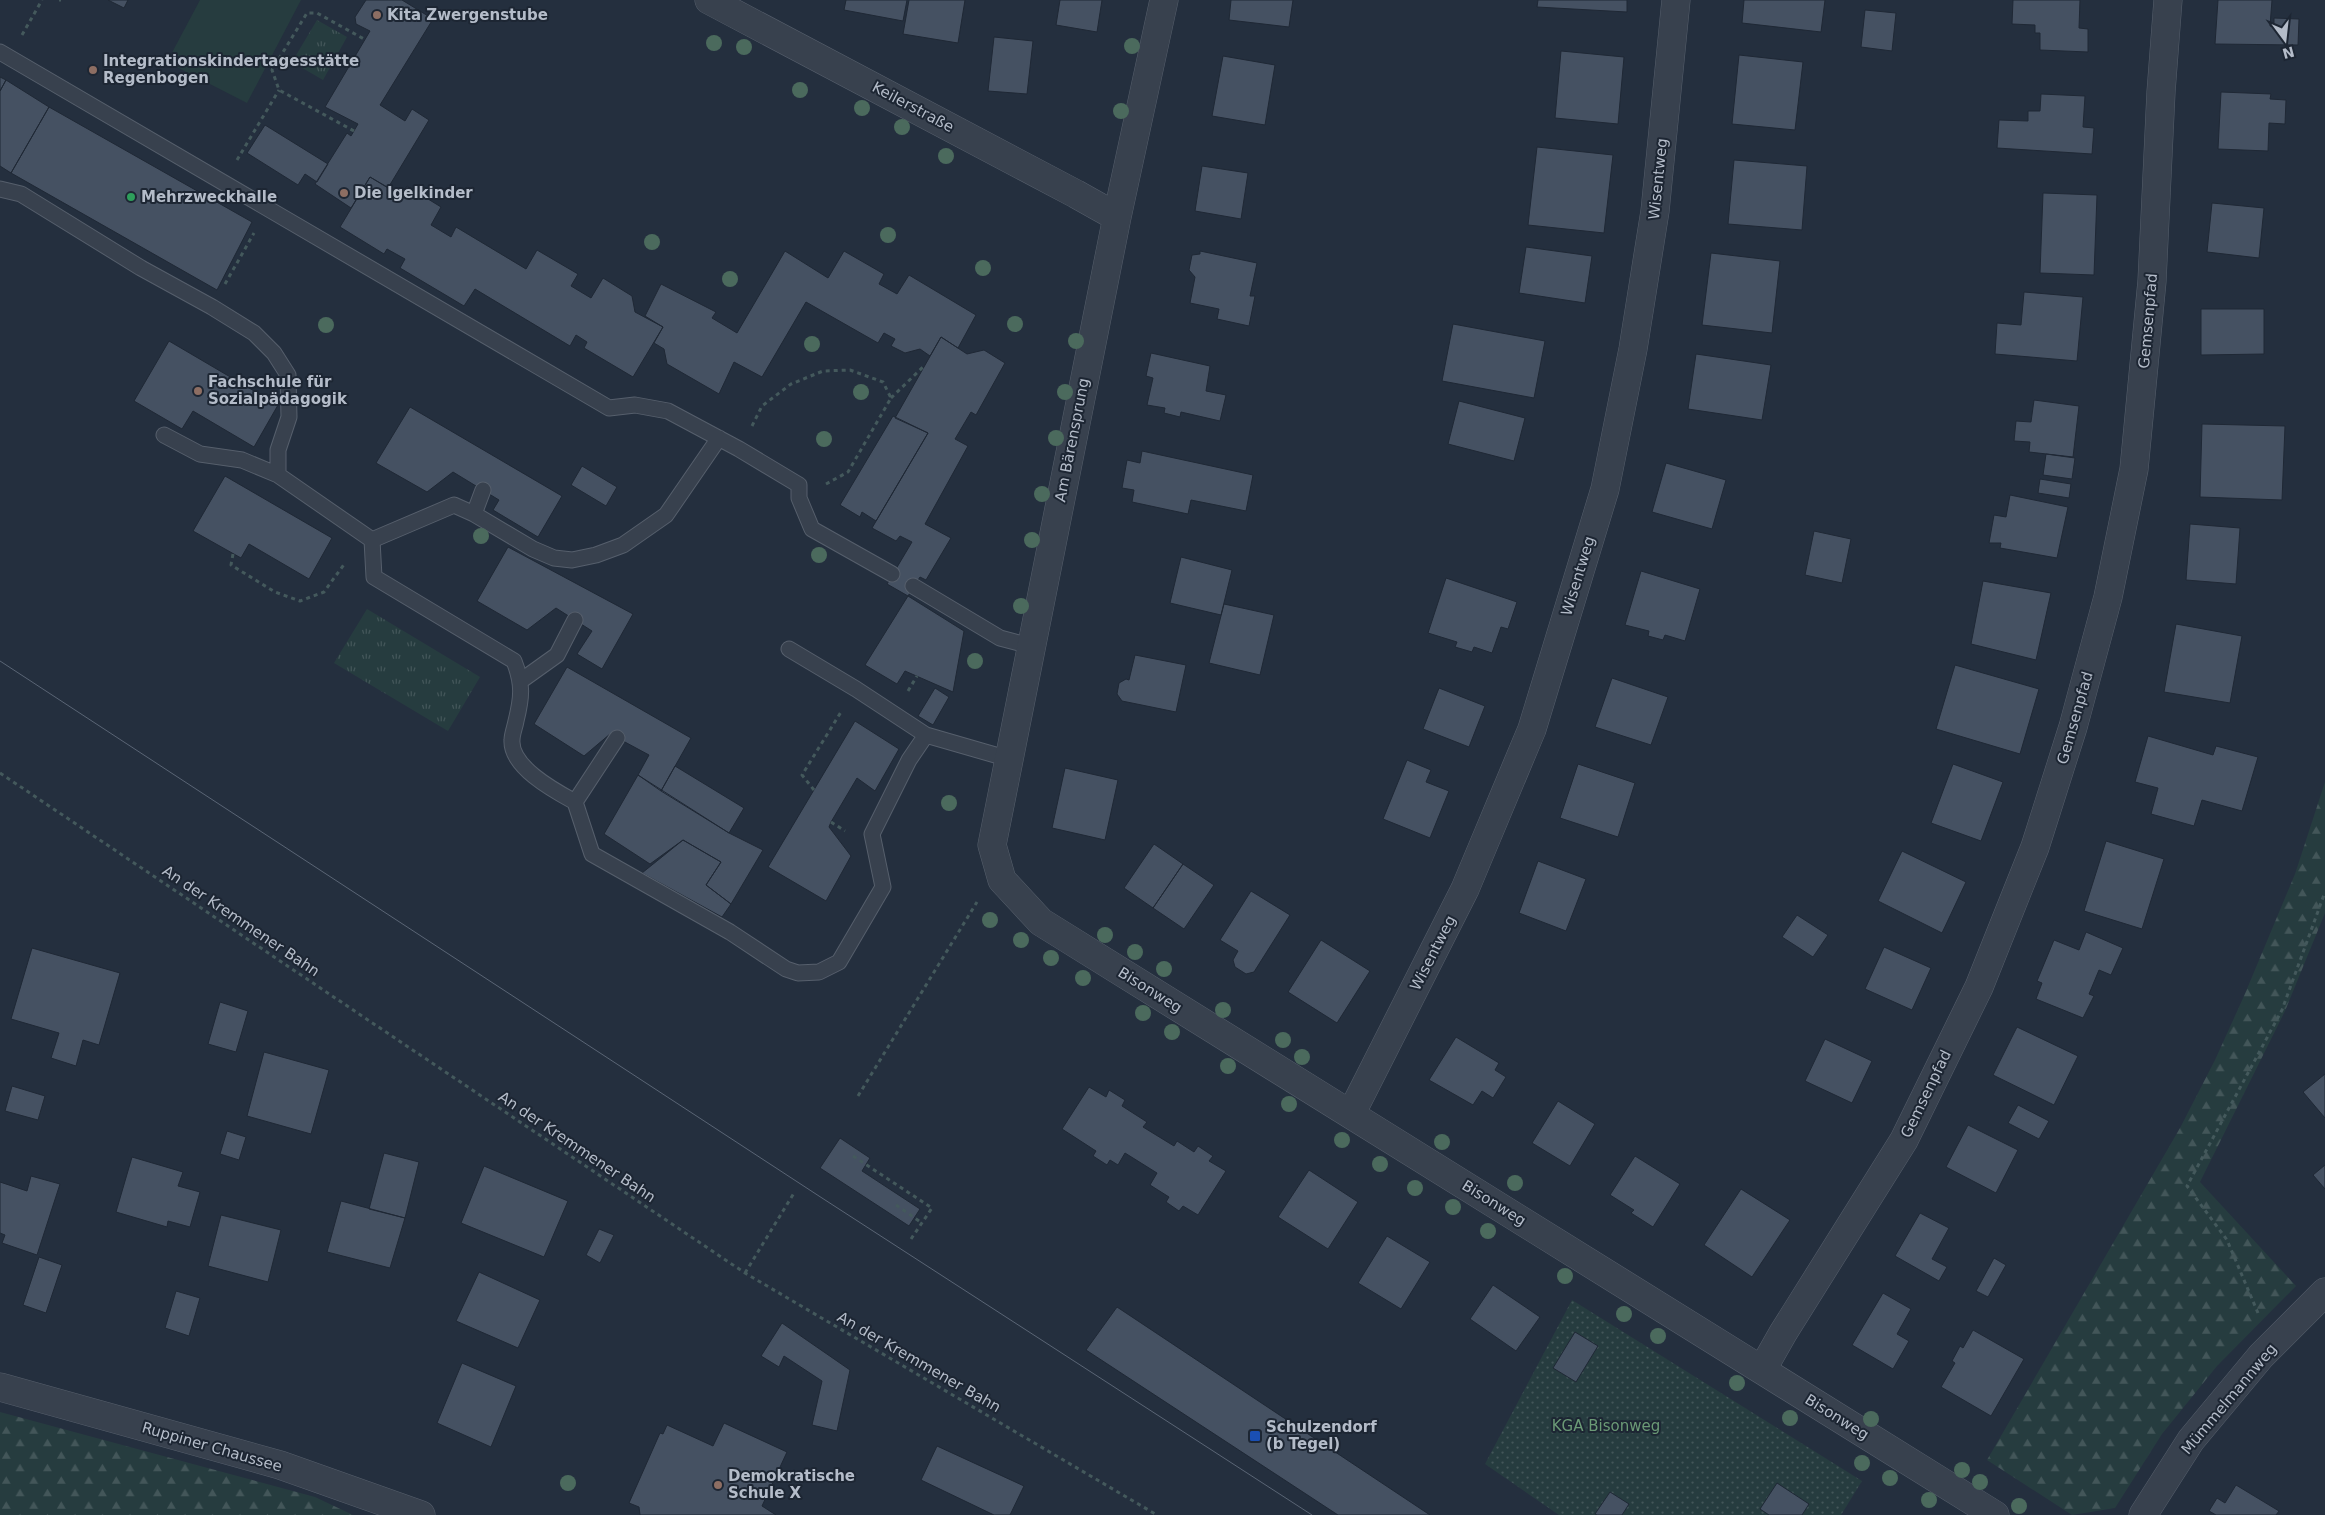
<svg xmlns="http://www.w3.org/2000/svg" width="2325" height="1515" font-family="'DejaVu Sans',sans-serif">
	<defs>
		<pattern id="forest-firs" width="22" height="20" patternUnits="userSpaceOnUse" patternTransform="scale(1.25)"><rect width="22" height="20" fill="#263c3f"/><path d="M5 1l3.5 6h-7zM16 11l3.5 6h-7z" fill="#435659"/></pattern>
		<pattern id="park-tufts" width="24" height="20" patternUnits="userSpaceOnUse" patternTransform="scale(1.25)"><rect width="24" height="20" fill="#263c3f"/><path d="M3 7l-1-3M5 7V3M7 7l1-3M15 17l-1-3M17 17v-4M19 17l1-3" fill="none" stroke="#435659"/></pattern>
		<pattern id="garden-dots" width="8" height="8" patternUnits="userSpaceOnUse" patternTransform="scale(1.25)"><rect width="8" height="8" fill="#263c3f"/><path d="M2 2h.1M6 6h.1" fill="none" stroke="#435659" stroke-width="1.8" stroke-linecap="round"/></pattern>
	</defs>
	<rect width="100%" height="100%" fill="#242f3e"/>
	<path fill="#263c3f" d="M200,0H301L247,103L167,62Z"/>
	<path fill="url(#forest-firs)" d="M2325,782V913L2285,1011L2200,1182L2296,1286L2217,1366L2162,1434L2115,1508L2072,1515L1987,1460L2180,1128L2215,1060L2244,996L2295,874Z
		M0,1412L315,1497L353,1515H0Z"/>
	<path fill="url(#park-tufts)" d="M317,20L347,37L323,80L292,62Z
		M367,609L480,677L448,731L334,663Z"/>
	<path fill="url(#garden-dots)" d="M1572,1300L1862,1481L1841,1515H1559L1485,1464Z"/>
	<path fill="#455162" stroke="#1f2835" d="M108,0H128L124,8Z
		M366,0H402L433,19L380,105L405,121L412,109L429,120L388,188L370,177L351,208L315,184L347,133L351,136L358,124L325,107L370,31L356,24L355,17Z
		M846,0H907L903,21L844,10Z
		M909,0H965L958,43L903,34Z
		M1060,0H1102L1097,32L1056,25Z
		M1231,0H1293L1289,27L1229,20Z
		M1538,0H1627V12L1537,7Z
		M1744,0H1825L1821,32L1742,23Z
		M2013,0H2080L2079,28L2088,29V52L2040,50V33H2035V25L2012,24Z
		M2218,0H2272L2270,26L2274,27V18L2299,19L2298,45L2215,44Z
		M1865,10L1896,13L1892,51L1861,47Z
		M994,37L1033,41L1027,94L988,91Z
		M1561,51L1624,57L1618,124L1555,118Z
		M1739,55L1803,62L1795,130L1732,124Z
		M1223,56L1275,65L1265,125L1212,116Z
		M0,77L6,80L0,91Z
		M6,80L49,107L11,173L0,166V91Z
		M2221,92L2271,94L2270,99L2286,100L2285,124L2269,123L2268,151L2218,149Z
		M2041,94L2085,96L2083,127L2094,128L2092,154L1997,148L1999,120L2028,121V111H2040Z
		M49,107L252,222L217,290L11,173Z
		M265,125L328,164L317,182L305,174L298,185L247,153Z
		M1537,147L1613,155L1604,233L1528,225Z
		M1734,160L1807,166L1802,230L1728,224Z
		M1202,166L1248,173L1241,219L1195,211Z
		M370,177L401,195L407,186L441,207L431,225L451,237L456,227L526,269L537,250L578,274L571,286L591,298L603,278L632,296L635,312L663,327L633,377L584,348L587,342L576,335L570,346L475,289L464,306L400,268L405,259L387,249L384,254L340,227Z
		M2043,193L2097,195L2094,275L2040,273Z
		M2212,203L2264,208L2259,258L2207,252Z
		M1526,247L1592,256L1585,303L1519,293Z
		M785,251L828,278L844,251L884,274L879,284L897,294L909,275L976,315L958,348L941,337L930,356L920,349L905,353L891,346L895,339L884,333L878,343L806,302L762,377L734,362L719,394L667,364L664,349L654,343L663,327L645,316L661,284L716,312L712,318L737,333Z
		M1200,251L1257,263L1250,296H1255L1249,326L1217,319L1219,309L1190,303L1195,277L1189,270L1192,255L1200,254Z
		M1711,253L1780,261L1772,333L1702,325Z
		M2024,292L2083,297L2077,361L1995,354L1997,323L2021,325Z
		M2201,309H2264V354L2201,355Z
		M1453,324L1545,341L1534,398L1442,381Z
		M941,337L967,354L984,350L1005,363L976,415L971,412L955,439L968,446L925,524L951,538L926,580L920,577L908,596L887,584L912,542L900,536L896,541L872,528L928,433L895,418Z
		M169,341L278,405L254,447L193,411L182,429L134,401Z
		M1151,353L1210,366L1206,391L1226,395L1220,421L1181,412L1180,417L1164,413L1165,408L1147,405L1153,378L1146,376Z
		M1696,354L1771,365L1762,420L1688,409Z
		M2034,400L2079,406L2073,457L2029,452L2030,442L2014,441L2016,421L2031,422Z
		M1459,401L1525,418L1514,461L1448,444Z
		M410,407L562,496L538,537L493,510L499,500L453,472L427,492L376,463Z
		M893,416L928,433L876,521L862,512L860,517L840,505Z
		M2202,424L2285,426L2282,500L2200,497Z
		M1142,451L1253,475L1246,511L1191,500L1188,514L1132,502L1134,490L1122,488L1127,460L1140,463Z
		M2046,454L2075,458L2072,479L2043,475Z
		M1666,463L1726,480L1712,529L1652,512Z
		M582,466L617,487L606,506L571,485Z
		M225,476L332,538L309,579L249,544L241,558L193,531Z
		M2040,479L2071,484L2069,498L2038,493Z
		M2010,495L2068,507L2057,558L2000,548L2001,543H1989L1994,515L2006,517Z
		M2190,524L2240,528L2236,584L2186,580Z
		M1814,531L1851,539L1842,583L1805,575Z
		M508,547L633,614L602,669L577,654L592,631L556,608L527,630L477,601Z
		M1181,557L1232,570L1221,615L1170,603Z
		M1641,571L1700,589L1685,641L1665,635L1663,640L1648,636L1649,631L1625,625Z
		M1446,578L1517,602L1508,629L1501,627L1492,653L1474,647L1472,652L1455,647L1457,642L1428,633Z
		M1983,581L2051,593L2036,660L1971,644Z
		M908,596L964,631L953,692L905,671L897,684L865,665Z
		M1224,604L1274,615L1260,675L1209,663Z
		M2176,624L2242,636L2230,703L2164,692Z
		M1135,655L1186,665L1176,712L1122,701L1117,694L1119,683L1126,679L1129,680Z
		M1955,665L2039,689L2020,754L1936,729Z
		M567,667L691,738L661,791L638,775L649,755L610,734L584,756L534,724Z
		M1612,678L1668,697L1651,745L1595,727Z
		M935,688L949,697L933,725L918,716Z
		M1439,688L1485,706L1469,747L1423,729Z
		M855,721L899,749L875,791L857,778L831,822L829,827L851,856L826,901L768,867Z
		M2148,736L2213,755L2216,746L2258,757L2242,811L2202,800L2194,826L2151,814L2158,788L2135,782Z
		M1407,760L1431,770L1426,782L1449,791L1430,838L1383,819Z
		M1578,764L1635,783L1618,837L1560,818Z
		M1953,764L2003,782L1981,841L1931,823Z
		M675,766L744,808L729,833L661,791Z
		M1065,768L1118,780L1105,840L1052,828Z
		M638,775L729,833L763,850L731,904L706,885L721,862L683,840L650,864L604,834Z
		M683,840L721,862L706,885L731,904L722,917L642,873Z
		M2106,841L2164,859L2142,929L2084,911Z
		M1154,844L1183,864L1153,908L1124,888Z
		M1902,851L1966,882L1942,933L1878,901Z
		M1538,861L1586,879L1566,931L1519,913Z
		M1183,864L1214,885L1184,929L1153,908Z
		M1251,891L1290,915L1254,972L1246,974L1235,967L1233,960L1238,951L1220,940Z
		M1797,915L1828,935L1813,957L1782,937Z
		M2086,932L2123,948L2111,975L2099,970L2089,994L2094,996L2083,1018L2036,999L2042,983L2037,981L2054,940L2079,950Z
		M1321,940L1370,971L1337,1023L1288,992Z
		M1884,947L1931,968L1912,1010L1865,989Z
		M32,948L120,973L99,1045L83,1040L76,1066L51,1058L59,1033L11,1019Z
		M220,1002L248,1011L236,1052L208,1044Z
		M2017,1027L2078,1056L2054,1105L1993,1075Z
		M1456,1037L1499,1063L1495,1070L1506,1077L1493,1098L1482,1091L1473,1105L1429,1080Z
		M1825,1039L1872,1061L1852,1103L1805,1081Z
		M264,1052L329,1070L311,1134L247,1116Z
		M2325,1074V1118L2303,1092Z
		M12,1086L45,1096L38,1120L5,1111Z
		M1089,1087L1106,1097L1109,1090L1125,1100L1122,1106L1147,1122L1143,1127L1174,1146L1177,1141L1194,1152L1198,1146L1213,1156L1209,1161L1226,1171L1198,1215L1183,1206L1179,1211L1166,1202L1169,1197L1150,1185L1157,1173L1125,1153L1118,1165L1110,1160L1107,1165L1093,1156L1096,1151L1062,1129Z
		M1558,1101L1595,1124L1570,1166L1532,1143Z
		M2018,1105L2049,1121L2039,1139L2008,1123Z
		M1968,1125L2018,1150L1996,1193L1946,1167Z
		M227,1131L246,1137L239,1160L220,1154Z
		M840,1138L870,1158L862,1171L920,1209L909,1226L820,1168Z
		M384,1153L419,1162L405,1218L369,1209Z
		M1635,1156L1680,1184L1653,1227L1631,1213L1634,1210L1610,1195Z
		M132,1157L183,1172L178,1186L200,1192L190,1227L168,1221L167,1227L116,1212Z
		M2325,1165V1189L2313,1175Z
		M484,1166L568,1201L544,1257L461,1223Z
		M1309,1170L1358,1202L1328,1249L1278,1217Z
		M31,1176L60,1184L37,1255L2,1243L5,1235L0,1233V1182L27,1191Z
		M1741,1189L1790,1220L1752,1277L1704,1245Z
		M341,1201L405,1218L390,1268L327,1252Z
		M1920,1213L1949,1228L1932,1259L1947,1267L1939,1281L1895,1256Z
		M221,1215L281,1230L268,1282L208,1266Z
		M599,1229L614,1235L600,1263L586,1255Z
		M1387,1236L1430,1262L1401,1309L1358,1283Z
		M39,1257L62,1265L46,1313L23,1305Z
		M1994,1258L2006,1265L1988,1297L1976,1291Z
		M479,1272L540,1300L518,1348L456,1321Z
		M1493,1285L1540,1317L1516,1351L1470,1319Z
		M176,1291L200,1298L189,1336L165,1328Z
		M1883,1293L1911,1309L1897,1334L1909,1341L1893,1369L1852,1345Z
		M1117,1307L1430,1515H1338L1086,1350Z
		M782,1323L850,1370L837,1431L812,1425L822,1381L784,1356L779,1367L761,1356Z
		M1973,1330L2024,1359L1991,1416L1941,1387L1955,1363L1952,1361L1960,1346L1963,1348Z
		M1575,1332L1598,1346L1576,1382L1553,1368Z
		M462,1363L516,1386L491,1447L437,1423Z
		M724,1423L787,1452L762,1506L776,1515H640L639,1507L629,1503L660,1433L663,1434L667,1425L713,1446Z
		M937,1446L1024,1486L1010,1515H994L921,1480Z
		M1777,1483L1809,1504L1802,1515H1769L1760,1509Z
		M2236,1485L2279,1511L2276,1515H2216L2209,1511L2217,1498L2225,1503Z
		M1610,1492L1629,1504L1622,1515H1597L1595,1514Z"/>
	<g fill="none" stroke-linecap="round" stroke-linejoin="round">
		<g stroke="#565f6c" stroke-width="17">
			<path id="service" d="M0,52L609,408L635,405L668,411L739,449L799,485V498L812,529L892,574
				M0,189L21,194L141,268L212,307L254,333L274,353L288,375L289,417L278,450V475L372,540L374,577L514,661C523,684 522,697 516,721C515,727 512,734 512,740C510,767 555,791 575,802L617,738
				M164,435L200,454L242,460L278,475
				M474,514L533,549L554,558L572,560L596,555L623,545L666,515L719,438
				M372,540L454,505L474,514L483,490
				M913,586L1000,638L1030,646
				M789,649L856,689L926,735L1009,759
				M522,680L557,655L575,620
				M575,802L592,854L730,932L786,969L798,973L819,972L839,962L883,887L872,834L909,760L926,735"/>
		</g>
		<g stroke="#565f6c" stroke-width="29">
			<path id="minor" d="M709,0L1076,194L1117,217
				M1164,0L1117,217L992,845L1002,880L1041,922L1995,1515
				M1351,1114L1465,889L1532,729L1605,489L1633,349L1655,211L1676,0
				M1762,1370L1783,1333L1904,1140L1979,987L2035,847L2073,727L2108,597L2134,469L2152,281L2161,92L2168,0
				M2143,1515L2191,1440L2261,1356L2325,1292"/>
		</g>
		<g stroke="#565f6c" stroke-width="29">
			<path id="tertiary" d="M0,1387L280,1465L421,1515"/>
		</g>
		<path stroke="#44595c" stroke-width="3" stroke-dasharray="4 4" stroke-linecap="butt" d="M59,0H61
			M22,35L42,0
			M354,131L279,90L272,70L307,13H317L364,39
			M237,160L279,90
			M225,284L254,233
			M891,398L925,365
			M752,426L762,406L791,384L823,371L850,370L883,382L891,398L848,472L826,484
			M233,554L231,565L275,592L300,601L324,592L345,563
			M908,691L917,676
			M0,773L745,1273L1157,1515
			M814,790L802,775L841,712
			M831,822L845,831
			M858,1096L977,902
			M853,1156L932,1208L911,1239
			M896,1205L922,1223
			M745,1273L794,1193
			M2258,1313L2227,1240L2187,1186L2282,1010L2325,892"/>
		<use href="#service" stroke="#38414e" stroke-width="15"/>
		<use href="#minor" stroke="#38414e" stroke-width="28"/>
		<use href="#tertiary" stroke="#38414e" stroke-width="28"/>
		<path stroke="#5a6575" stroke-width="1" d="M0,661L822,1198L1312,1515"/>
	</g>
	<g fill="#4b6a5d">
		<circle cx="714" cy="43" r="8"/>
		<circle cx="1132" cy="46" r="8"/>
		<circle cx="744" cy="47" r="8"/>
		<circle cx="800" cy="90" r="8"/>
		<circle cx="862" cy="108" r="8"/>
		<circle cx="1121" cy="111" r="8"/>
		<circle cx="902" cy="127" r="8"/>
		<circle cx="946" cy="156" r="8"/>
		<circle cx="888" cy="235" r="8"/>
		<circle cx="652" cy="242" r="8"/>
		<circle cx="983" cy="268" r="8"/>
		<circle cx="730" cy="279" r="8"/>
		<circle cx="1015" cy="324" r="8"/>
		<circle cx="326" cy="325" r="8"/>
		<circle cx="1076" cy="341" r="8"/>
		<circle cx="812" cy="344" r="8"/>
		<circle cx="861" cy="392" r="8"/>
		<circle cx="1065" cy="392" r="8"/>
		<circle cx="1056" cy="438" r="8"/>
		<circle cx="824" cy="439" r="8"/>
		<circle cx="1042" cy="494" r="8"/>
		<circle cx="481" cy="536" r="8"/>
		<circle cx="1032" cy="540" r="8"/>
		<circle cx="819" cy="555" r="8"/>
		<circle cx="1021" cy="606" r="8"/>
		<circle cx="975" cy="661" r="8"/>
		<circle cx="949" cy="803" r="8"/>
		<circle cx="990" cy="920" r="8"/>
		<circle cx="1105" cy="935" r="8"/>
		<circle cx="1021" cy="940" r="8"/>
		<circle cx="1135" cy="952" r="8"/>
		<circle cx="1051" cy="958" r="8"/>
		<circle cx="1164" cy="969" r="8"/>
		<circle cx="1083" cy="978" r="8"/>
		<circle cx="1223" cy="1010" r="8"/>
		<circle cx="1143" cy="1013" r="8"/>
		<circle cx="1172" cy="1032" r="8"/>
		<circle cx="1283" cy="1040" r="8"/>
		<circle cx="1302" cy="1057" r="8"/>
		<circle cx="1228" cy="1066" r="8"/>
		<circle cx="1289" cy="1104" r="8"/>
		<circle cx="1342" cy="1140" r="8"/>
		<circle cx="1442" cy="1142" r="8"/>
		<circle cx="1380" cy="1164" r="8"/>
		<circle cx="1515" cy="1183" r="8"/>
		<circle cx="1415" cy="1188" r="8"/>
		<circle cx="1453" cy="1207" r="8"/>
		<circle cx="1488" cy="1231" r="8"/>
		<circle cx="1565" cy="1276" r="8"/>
		<circle cx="1624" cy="1314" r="8"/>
		<circle cx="1658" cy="1336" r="8"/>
		<circle cx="1737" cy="1383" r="8"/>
		<circle cx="1790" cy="1418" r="8"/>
		<circle cx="1871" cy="1419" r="8"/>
		<circle cx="1862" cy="1463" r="8"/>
		<circle cx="1962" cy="1470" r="8"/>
		<circle cx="1890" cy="1478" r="8"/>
		<circle cx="1980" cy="1482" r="8"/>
		<circle cx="568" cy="1483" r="8"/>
		<circle cx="1929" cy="1500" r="8"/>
		<circle cx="2019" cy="1506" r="8"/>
	</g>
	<g fill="#8d6e63" stroke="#1d2633" stroke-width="2">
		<circle cx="377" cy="15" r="5"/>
		<circle cx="93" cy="70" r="5"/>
		<circle cx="344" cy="193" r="5"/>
		<circle cx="198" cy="391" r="5"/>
		<circle cx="718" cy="1485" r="5"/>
	</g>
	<circle fill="#2e9e5b" stroke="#1d2633" stroke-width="2" cx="131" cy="197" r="5"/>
	<rect fill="#1a4fb4" stroke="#1d2633" stroke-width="2" x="1249" y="1430" width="12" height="12" rx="2.5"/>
	<g text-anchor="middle" stroke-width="4" stroke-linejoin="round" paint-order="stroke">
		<g font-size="15" font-weight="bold" fill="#b4bcc9" stroke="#1d2633" text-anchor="start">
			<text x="387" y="20">Kita Zwergenstube</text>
			<text x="103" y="66">Integrationskindertagesstätte<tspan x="103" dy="17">Regenbogen</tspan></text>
			<text x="354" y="198">Die Igelkinder</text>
			<text x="141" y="202">Mehrzweckhalle</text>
			<text x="208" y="387">Fachschule für<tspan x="208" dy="17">Sozialpädagogik</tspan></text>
			<text x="1266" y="1432">Schulzendorf<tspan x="1266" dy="17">(b Tegel)</tspan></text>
			<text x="728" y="1481">Demokratische<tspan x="728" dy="17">Schule X</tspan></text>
		</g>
		<g font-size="15" fill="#b4bcc9" stroke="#1d2633">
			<text transform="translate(913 107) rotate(28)" y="5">Keilerstraße</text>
			<text transform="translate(1658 179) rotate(-84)" y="5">Wisentweg</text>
			<text transform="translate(2148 321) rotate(-85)" y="5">Gemsenpfad</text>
			<text transform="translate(1072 440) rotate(-79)" y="5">Am Bärensprung</text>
			<text transform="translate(1578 576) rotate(-73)" y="5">Wisentweg</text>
			<text transform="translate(2075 718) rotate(-74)" y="5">Gemsenpfad</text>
			<text transform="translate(241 921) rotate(34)" y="5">An der Kremmener Bahn</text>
			<text transform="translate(1433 953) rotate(-63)" y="5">Wisentweg</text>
			<text transform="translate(1150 990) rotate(32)" y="5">Bisonweg</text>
			<text transform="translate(1926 1094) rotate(-64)" y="5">Gemsenpfad</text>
			<text transform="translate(577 1147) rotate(34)" y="5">An der Kremmener Bahn</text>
			<text transform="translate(1494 1203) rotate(32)" y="5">Bisonweg</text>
			<text transform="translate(919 1362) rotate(30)" y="5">An der Kremmener Bahn</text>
			<text transform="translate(2229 1399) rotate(-50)" y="5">Mümmelmannweg</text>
			<text transform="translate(1837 1417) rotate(32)" y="5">Bisonweg</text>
			<text transform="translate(212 1447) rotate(16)" y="5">Ruppiner Chaussee</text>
		</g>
		<g font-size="15" fill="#6b9a76" stroke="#1d2633">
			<text x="1606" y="1431">KGA Bisonweg</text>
		</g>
	</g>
	<g transform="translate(2285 40) rotate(165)" stroke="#1d2633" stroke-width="4" paint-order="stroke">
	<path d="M0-4L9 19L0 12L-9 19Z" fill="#b4bcc9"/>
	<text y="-8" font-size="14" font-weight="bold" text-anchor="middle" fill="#b4bcc9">N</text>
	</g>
</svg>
